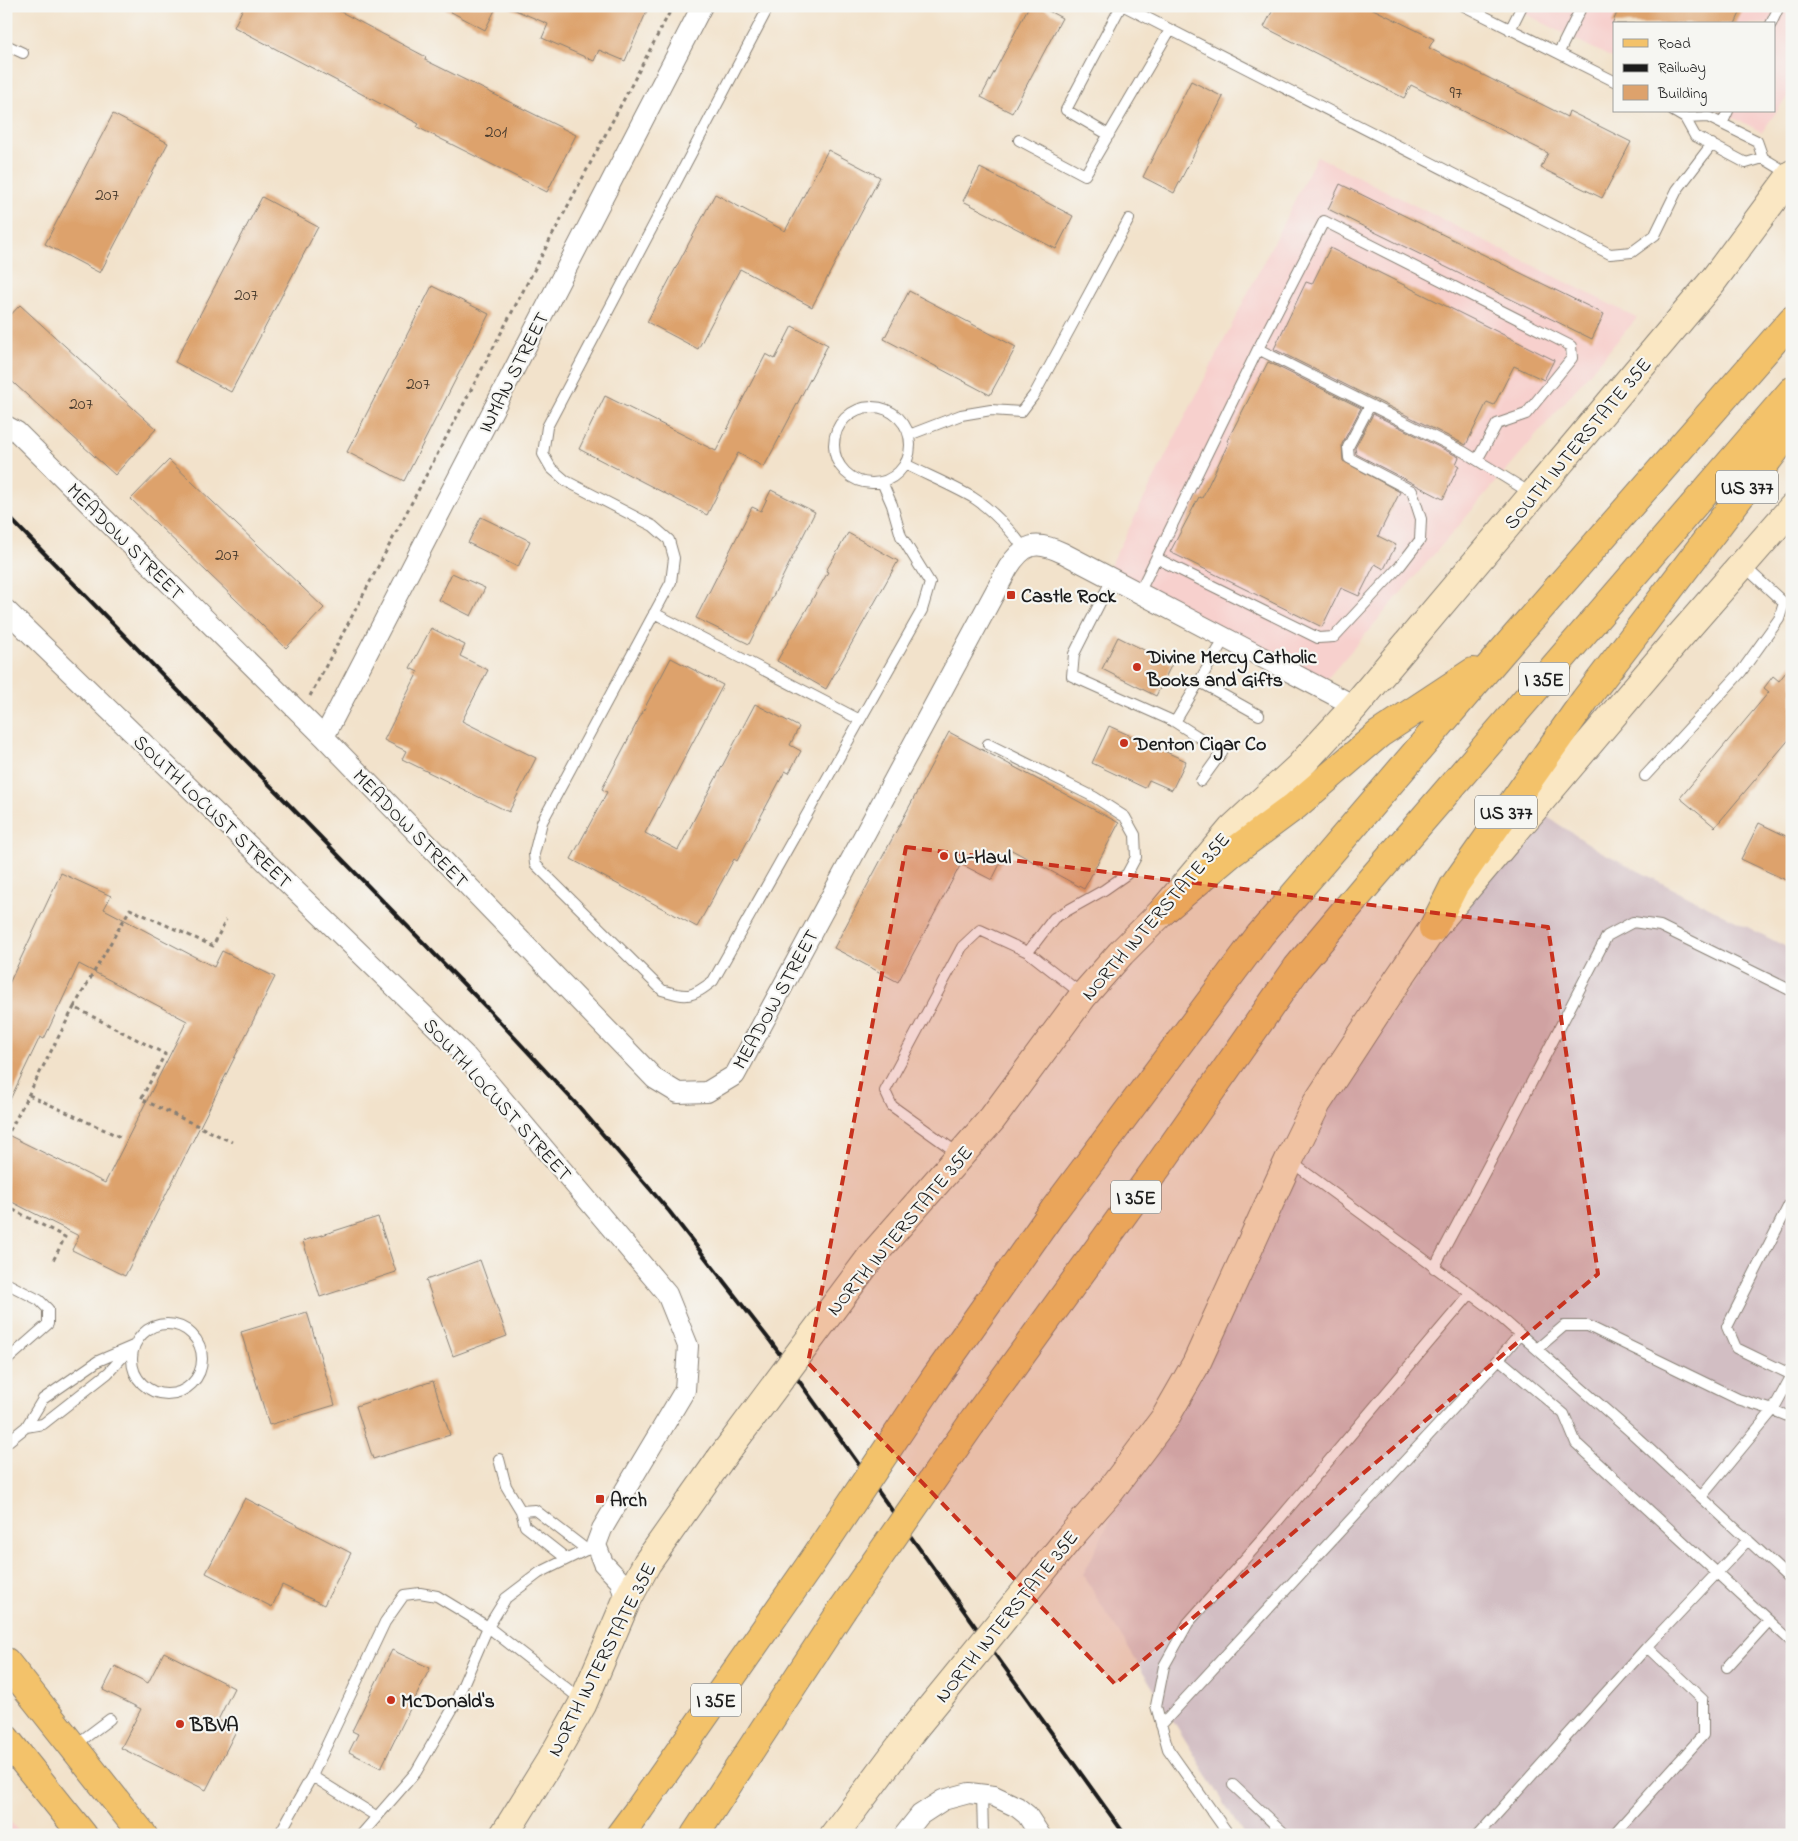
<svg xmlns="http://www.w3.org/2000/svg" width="1798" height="1841" font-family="'Indie Flower',sans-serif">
	<rect width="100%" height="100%" fill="#f6f6f2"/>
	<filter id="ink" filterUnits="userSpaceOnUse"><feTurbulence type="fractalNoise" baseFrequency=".02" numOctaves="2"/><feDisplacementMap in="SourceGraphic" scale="10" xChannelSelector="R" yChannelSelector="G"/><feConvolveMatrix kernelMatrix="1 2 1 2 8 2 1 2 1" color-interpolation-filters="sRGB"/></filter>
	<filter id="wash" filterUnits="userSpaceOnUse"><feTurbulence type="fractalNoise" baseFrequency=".0096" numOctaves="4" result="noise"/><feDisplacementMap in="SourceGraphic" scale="20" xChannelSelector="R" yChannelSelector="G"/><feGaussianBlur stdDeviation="1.12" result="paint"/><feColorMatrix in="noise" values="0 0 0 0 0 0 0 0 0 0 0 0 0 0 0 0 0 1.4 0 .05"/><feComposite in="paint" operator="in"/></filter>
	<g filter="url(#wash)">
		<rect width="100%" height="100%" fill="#f2e2cb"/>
		<path fill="#f7d0cd" d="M1510,6H1792V90L1762,132L1720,111H1774V24H1614V59Z
			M1317,156L1637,318L1326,680L1108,570Z
			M6,1817L22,1835H6Z"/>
		<path fill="#d2bec3" d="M1535,809L1600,851L1792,950V1835H1244L1083,1575L1289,1160Z"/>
		<g id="blocks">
			<path fill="#dda26c" d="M244,6H330L426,57L425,60L576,135L547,192L417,127L419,124L234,27Z
				M440,6H497L485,30Z
				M506,6H649L625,61L599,50L594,61L542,38L548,24Z
				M1029,6H1039L1062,18L1012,113L981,97Z
				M1275,6H1367L1434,39L1429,48L1567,117L1569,111L1631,142L1602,198L1541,168L1548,153L1411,85L1404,98L1264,27Z
				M1620,6H1731L1741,11L1735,24H1612Z
				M1191,81L1223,97L1174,193L1143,177Z
				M113,114L168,143L100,273L45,244Z
				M828,150L880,177L812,307L740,269L698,349L647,322L715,194L785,231Z
				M980,168L1073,216L1056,249L963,201Z
				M1340,184L1604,314L1592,339L1328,209Z
				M262,197L318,227L231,392L175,362Z
				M1330,248L1554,360L1544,380L1514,366L1494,405L1487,402L1466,445L1274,349L1306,282L1312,284Z
				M432,286L489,314L404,481L347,452Z
				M909,291L1016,347L990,395L884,339Z
				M20,305L156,429L115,475L6,376V320Z
				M792,326L828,345L764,467L738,453L707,515L579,449L605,396L716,451L766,354L775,359Z
				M1268,362L1361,408L1342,444L1343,461L1400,492L1378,536L1396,545L1384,569L1375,564L1359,596L1341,588L1322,627L1170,552L1199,497L1202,498L1229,442L1227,441Z
				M1373,414L1459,457L1456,464L1459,466L1443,499L1356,454L1355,448Z
				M169,460L324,608L286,648L131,499Z
				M771,490L815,512L749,644L696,618L752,507L761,511Z
				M481,517L530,541L518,567L468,543Z
				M848,533L898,561L826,689L777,661L828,572L826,571Z
				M452,573L485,588L471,616L439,600Z
				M431,628L465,645L460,656L488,670L462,721L536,758L509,812L402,759L406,751L384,740L418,672L410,668Z
				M1118,637L1172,664L1156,696L1102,669Z
				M671,658L723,685L645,833L678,850L755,704L799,727L790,745L801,751L789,773L785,771L737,861L734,859L697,927L571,859L607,792L602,789Z
				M1792,664V736L1715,827L1680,798L1769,692L1764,688L1773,676L1779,681Z
				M1109,726L1186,761L1172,790L1149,780L1145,788L1092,763Z
				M949,732L1119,823L1084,889L1008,848L992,880L961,864L898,982L834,948Z
				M1759,823L1792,839V883L1741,859Z
				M61,873L111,896L104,909L214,967L222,951L275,977L125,1276L72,1250L79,1236L6,1199V1134L105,1183L187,1021L79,964L44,1039L40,1037L6,1108V990Z
				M378,1217L396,1272L320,1297L303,1241Z
				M480,1260L507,1336L453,1356L426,1280Z
				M307,1312L335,1405L269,1425L241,1332Z
				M433,1381L450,1435L373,1459L356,1406Z
				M245,1498L351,1553L324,1605L282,1585L272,1607L206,1573Z
				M392,1650L430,1668L381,1768L349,1752L358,1734L352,1731Z
				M164,1652L234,1688L218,1720L237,1729L206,1790L121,1748L141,1709L103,1690L115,1666L148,1683Z"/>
		</g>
	</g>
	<g filter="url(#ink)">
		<use href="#blocks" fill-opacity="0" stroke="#877f74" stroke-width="1"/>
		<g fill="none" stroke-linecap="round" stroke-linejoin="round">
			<g stroke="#877f74" stroke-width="12">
				<path id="service" d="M769,6L547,427L543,454L551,468L566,481L653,526L669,540L674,558L671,582L542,822L534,854L535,864L662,990C688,998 691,998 713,981L922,610L930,583L901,536L892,505L882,482
					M1124,6L1610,254L1632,252L1655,235L1677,190L1712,144
					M1464,6L1614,81
					M1771,24L1777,11L1774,6
					M1510,30L1522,6
					M6,45L23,53
					M1559,52L1582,6
					M1673,111L1685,118L1708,117L1757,141L1763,158L1791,175
					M1685,118L1695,136L1746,163L1763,158
					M1722,124L1728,111
					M1109,135L1066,110L1121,6
					M1019,140L1085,175L1170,30
					M1258,349L1324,221L1571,346L1572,358L1526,414L1497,424L1477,460
					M834 445a38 38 0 1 1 76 0a38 38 0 1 1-76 0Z
					M909,435L961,415L991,410L1021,412L1034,395L1071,327L1129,219
					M905,464C927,475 951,485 972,497C990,508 1013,532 1025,550
					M1156,558L1318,638L1334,637L1400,566L1420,540L1421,519L1412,491L1349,458L1348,447L1370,405
					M1112,579L1074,654L1072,676L1175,722L1225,638
					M1139,593L1258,349L1464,452L1532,494
					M654,613L860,720
					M1200,682L1259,715
					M1175,722L1222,752L1201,781
					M988,744L1094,797L1125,817L1135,835L1136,857L1127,874L1104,890L1054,918L1028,952
					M1645,776L1741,672L1779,619L1784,603L1743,565
					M957,1157L952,1149L892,1106L885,1091L962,947L980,930L1028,952L1083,995
					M1290,1161L1489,1307L1632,1433L1792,1581
					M1792,1199L1727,1327L1736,1348L1792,1375
					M1434,1268L1496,1151L1607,936L1633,922L1660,926L1792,991
					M6,1283L39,1300L48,1309V1324L6,1361
					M132 1359a35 35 0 1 1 70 0a35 35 0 1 1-70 0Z
					M1520,1334L1499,1359L1564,1414L1576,1443L1792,1642
					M1537,1349L1564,1326H1588L1738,1399L1773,1410L1792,1418
					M26,1427L43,1424L108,1373L128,1351
					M6,1443L26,1427L43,1399L98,1361L133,1346
					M499,1459L506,1486L521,1511
					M1701,1497L1773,1410L1792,1375
					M567,1559L525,1526L521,1511L535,1510L587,1550
					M1727,1667L1769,1621
					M1161,1725L1499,1359
					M74,1746L110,1719
					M312,1776L376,1816
					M1233,1785L1286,1835
					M982,1794L983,1835
					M279,1835L312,1776L385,1622L404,1595L420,1593L437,1596L488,1627L574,1694L580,1704
					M361,1835L416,1772L453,1708L488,1627L506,1598L539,1573L596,1545
					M1229,1835L1168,1749L1156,1706L1164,1666L1188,1623L1265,1536L1470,1294
					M1478,1835L1647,1647
					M1613,1835L1703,1735V1700L1647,1647L1748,1540"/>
			</g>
			<g stroke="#877f74" stroke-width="22">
				<path id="minor" d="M6,426L17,432L324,737L655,1079L678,1093L707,1092L735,1075L1008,568C1024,543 1036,540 1063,553L1355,706
					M6,610L465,1055L667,1294L688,1346L685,1390L602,1529L596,1545L603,1563L620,1581L626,1602
					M324,737L702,6
					M904,1835L920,1815L943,1800L969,1793L994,1796L1017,1807L1027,1815L1040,1835"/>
			</g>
			<g stroke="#877f74" stroke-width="30">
				<path id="secondary" d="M871,1257L992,1119L1083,996L1121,953L1163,911L1232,829L1299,767L1355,706L1712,282L1792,174
					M1070,1537L1111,1490L1165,1418L1196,1364L1289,1160L1317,1103L1393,987L1433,928L1674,643L1792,508
					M504,1835L555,1753L582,1705L626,1602L647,1563L719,1461
					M834,1835L911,1732"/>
			</g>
			<g stroke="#877f74" stroke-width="30">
				<path id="primary" d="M6,1662L143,1835
					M6,1739L83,1835"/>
			</g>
			<g stroke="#877f74" stroke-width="30">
				<path id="motorway" d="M1163,911L1229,855L1295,806L1379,734L1473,672
					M1433,928L1454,886L1585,700L1792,428
					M935,1378L1054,1210L1260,935L1501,653L1792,320
					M972,1423L1159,1165L1297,968L1369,882L1792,391
					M620,1835L640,1808L810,1565
					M695,1835L842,1610"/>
			</g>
			<path stroke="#877f74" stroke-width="3" stroke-dasharray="4 4" stroke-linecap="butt" d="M310,696L673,6
				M74,1007L130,909L213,946L226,920
				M29,1095L120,1137
				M6,1138L74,1007L165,1054L141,1099L232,1142
				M6,1206L65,1237L52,1263"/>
			<use href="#service" stroke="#fff" stroke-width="10"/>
			<use href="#minor" stroke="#fff" stroke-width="20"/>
			<use href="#secondary" stroke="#fae7c3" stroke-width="28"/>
			<use href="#primary" stroke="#f3c26a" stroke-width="28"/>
			<use href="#motorway" stroke="#f3c26a" stroke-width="28"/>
			<path stroke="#1c1c1c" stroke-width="4" d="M6,514L487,1008L580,1108L669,1211L771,1342L1125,1835"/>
			<g stroke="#877f74" stroke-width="30" stroke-linecap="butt">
				<path id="secondary-bridge" d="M719,1461L871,1257
					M911,1732L1070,1537"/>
			</g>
			<g stroke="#877f74" stroke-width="30" stroke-linecap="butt">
				<path id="motorway-bridge" d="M810,1565L935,1378
					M842,1610L972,1423"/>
			</g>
			<use href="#secondary-bridge" stroke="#fae7c3" stroke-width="28"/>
			<use href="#motorway-bridge" stroke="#f3c26a" stroke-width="28"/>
		</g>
	</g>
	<path fill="#c8321e" fill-opacity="0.2" stroke="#c8321e" stroke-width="4" stroke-dasharray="10 6" stroke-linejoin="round" d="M906,847L1548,927L1598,1274L1115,1684L808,1363Z"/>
	<g fill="#c8321e" stroke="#f6f6f2" stroke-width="2">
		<rect x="1006" y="590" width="10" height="10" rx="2.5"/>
		<circle cx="1137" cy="667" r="5"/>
		<circle cx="1124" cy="743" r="5"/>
		<circle cx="944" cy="856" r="5"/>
		<rect x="595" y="1494" width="10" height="10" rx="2.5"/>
		<circle cx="391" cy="1700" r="5"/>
		<circle cx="180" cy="1724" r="5"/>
	</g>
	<g text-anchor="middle" stroke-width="4.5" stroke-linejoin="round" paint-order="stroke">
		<g font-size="18" fill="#4c3e30">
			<text x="1456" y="98">97</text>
			<text x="496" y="137">201</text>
			<text x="107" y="200">207</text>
			<text x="246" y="300">207</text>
			<text x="418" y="389">207</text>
			<text x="81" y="409">207</text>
			<text x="227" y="560">207</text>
		</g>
		<g fill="#f6f6f2" stroke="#5d5d5c" stroke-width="1">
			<rect x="1716" y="470.5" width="62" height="33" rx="4"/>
			<rect x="1519" y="662.5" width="50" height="33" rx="4"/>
			<rect x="1475" y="795.5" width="62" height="33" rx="4"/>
			<rect x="1111" y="1180.5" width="50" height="33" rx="4"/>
			<rect x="691" y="1683.5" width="50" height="33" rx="4"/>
		</g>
		<g font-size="19" font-weight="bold" fill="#1c1c1c">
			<text x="1747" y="494">US 377</text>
			<text x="1544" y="686">I 35E</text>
			<text x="1506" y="819">US 377</text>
			<text x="1136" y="1204">I 35E</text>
			<text x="716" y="1707">I 35E</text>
		</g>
		<g font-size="20" fill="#1c1c1c" stroke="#f6f6f2">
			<text transform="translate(513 372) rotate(-63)" y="7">INMAN STREET</text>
			<text transform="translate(1577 443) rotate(-50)" y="7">SOUTH INTERSTATE 35E</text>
			<text transform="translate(126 541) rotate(45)" y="7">MEADOW STREET</text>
			<text transform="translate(213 811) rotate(44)" y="7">SOUTH LOCUST STREET</text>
			<text transform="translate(411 828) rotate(46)" y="7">MEADOW STREET</text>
			<text transform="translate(1155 916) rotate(-49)" y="7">NORTH INTERSTATE 35E</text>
			<text transform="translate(775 999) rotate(-61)" y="7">MEADOW STREET</text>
			<text transform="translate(498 1099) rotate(48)" y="7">SOUTH LOCUST STREET</text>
			<text transform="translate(899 1230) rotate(-50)" y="7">NORTH INTERSTATE 35E</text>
			<text transform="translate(1006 1616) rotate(-51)" y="7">NORTH INTERSTATE 35E</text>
			<text transform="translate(601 1659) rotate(-63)" y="7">NORTH INTERSTATE 35E</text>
		</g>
		<g font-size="20" font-weight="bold" fill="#1c1c1c" stroke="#f6f6f2" text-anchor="start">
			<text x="1021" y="602">Castle Rock</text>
			<text x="1147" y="663">Divine Mercy Catholic<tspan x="1147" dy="23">Books and Gifts</tspan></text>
			<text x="1134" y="750">Denton Cigar Co</text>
			<text x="954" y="863">U-Haul</text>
			<text x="610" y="1506">Arch</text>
			<text x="401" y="1707">McDonald's</text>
			<text x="190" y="1731">BBVA</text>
		</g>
	</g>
	<rect width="1798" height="1841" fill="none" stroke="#f6f6f2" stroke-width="25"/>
	<rect x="1613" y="22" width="162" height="90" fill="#f6f6f2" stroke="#9f9f9c"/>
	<rect x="1623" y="39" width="25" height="8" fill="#f3c26a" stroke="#9f9f9c"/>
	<text x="1658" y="48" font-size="15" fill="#1c1c1c">Road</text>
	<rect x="1623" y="64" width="25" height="8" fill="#1c1c1c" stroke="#9f9f9c"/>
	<text x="1658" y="72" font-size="15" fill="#1c1c1c">Railway</text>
	<rect x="1623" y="85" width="25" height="15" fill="#dda26c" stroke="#9f9f9c"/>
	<text x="1658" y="98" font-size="15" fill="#1c1c1c">Building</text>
</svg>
